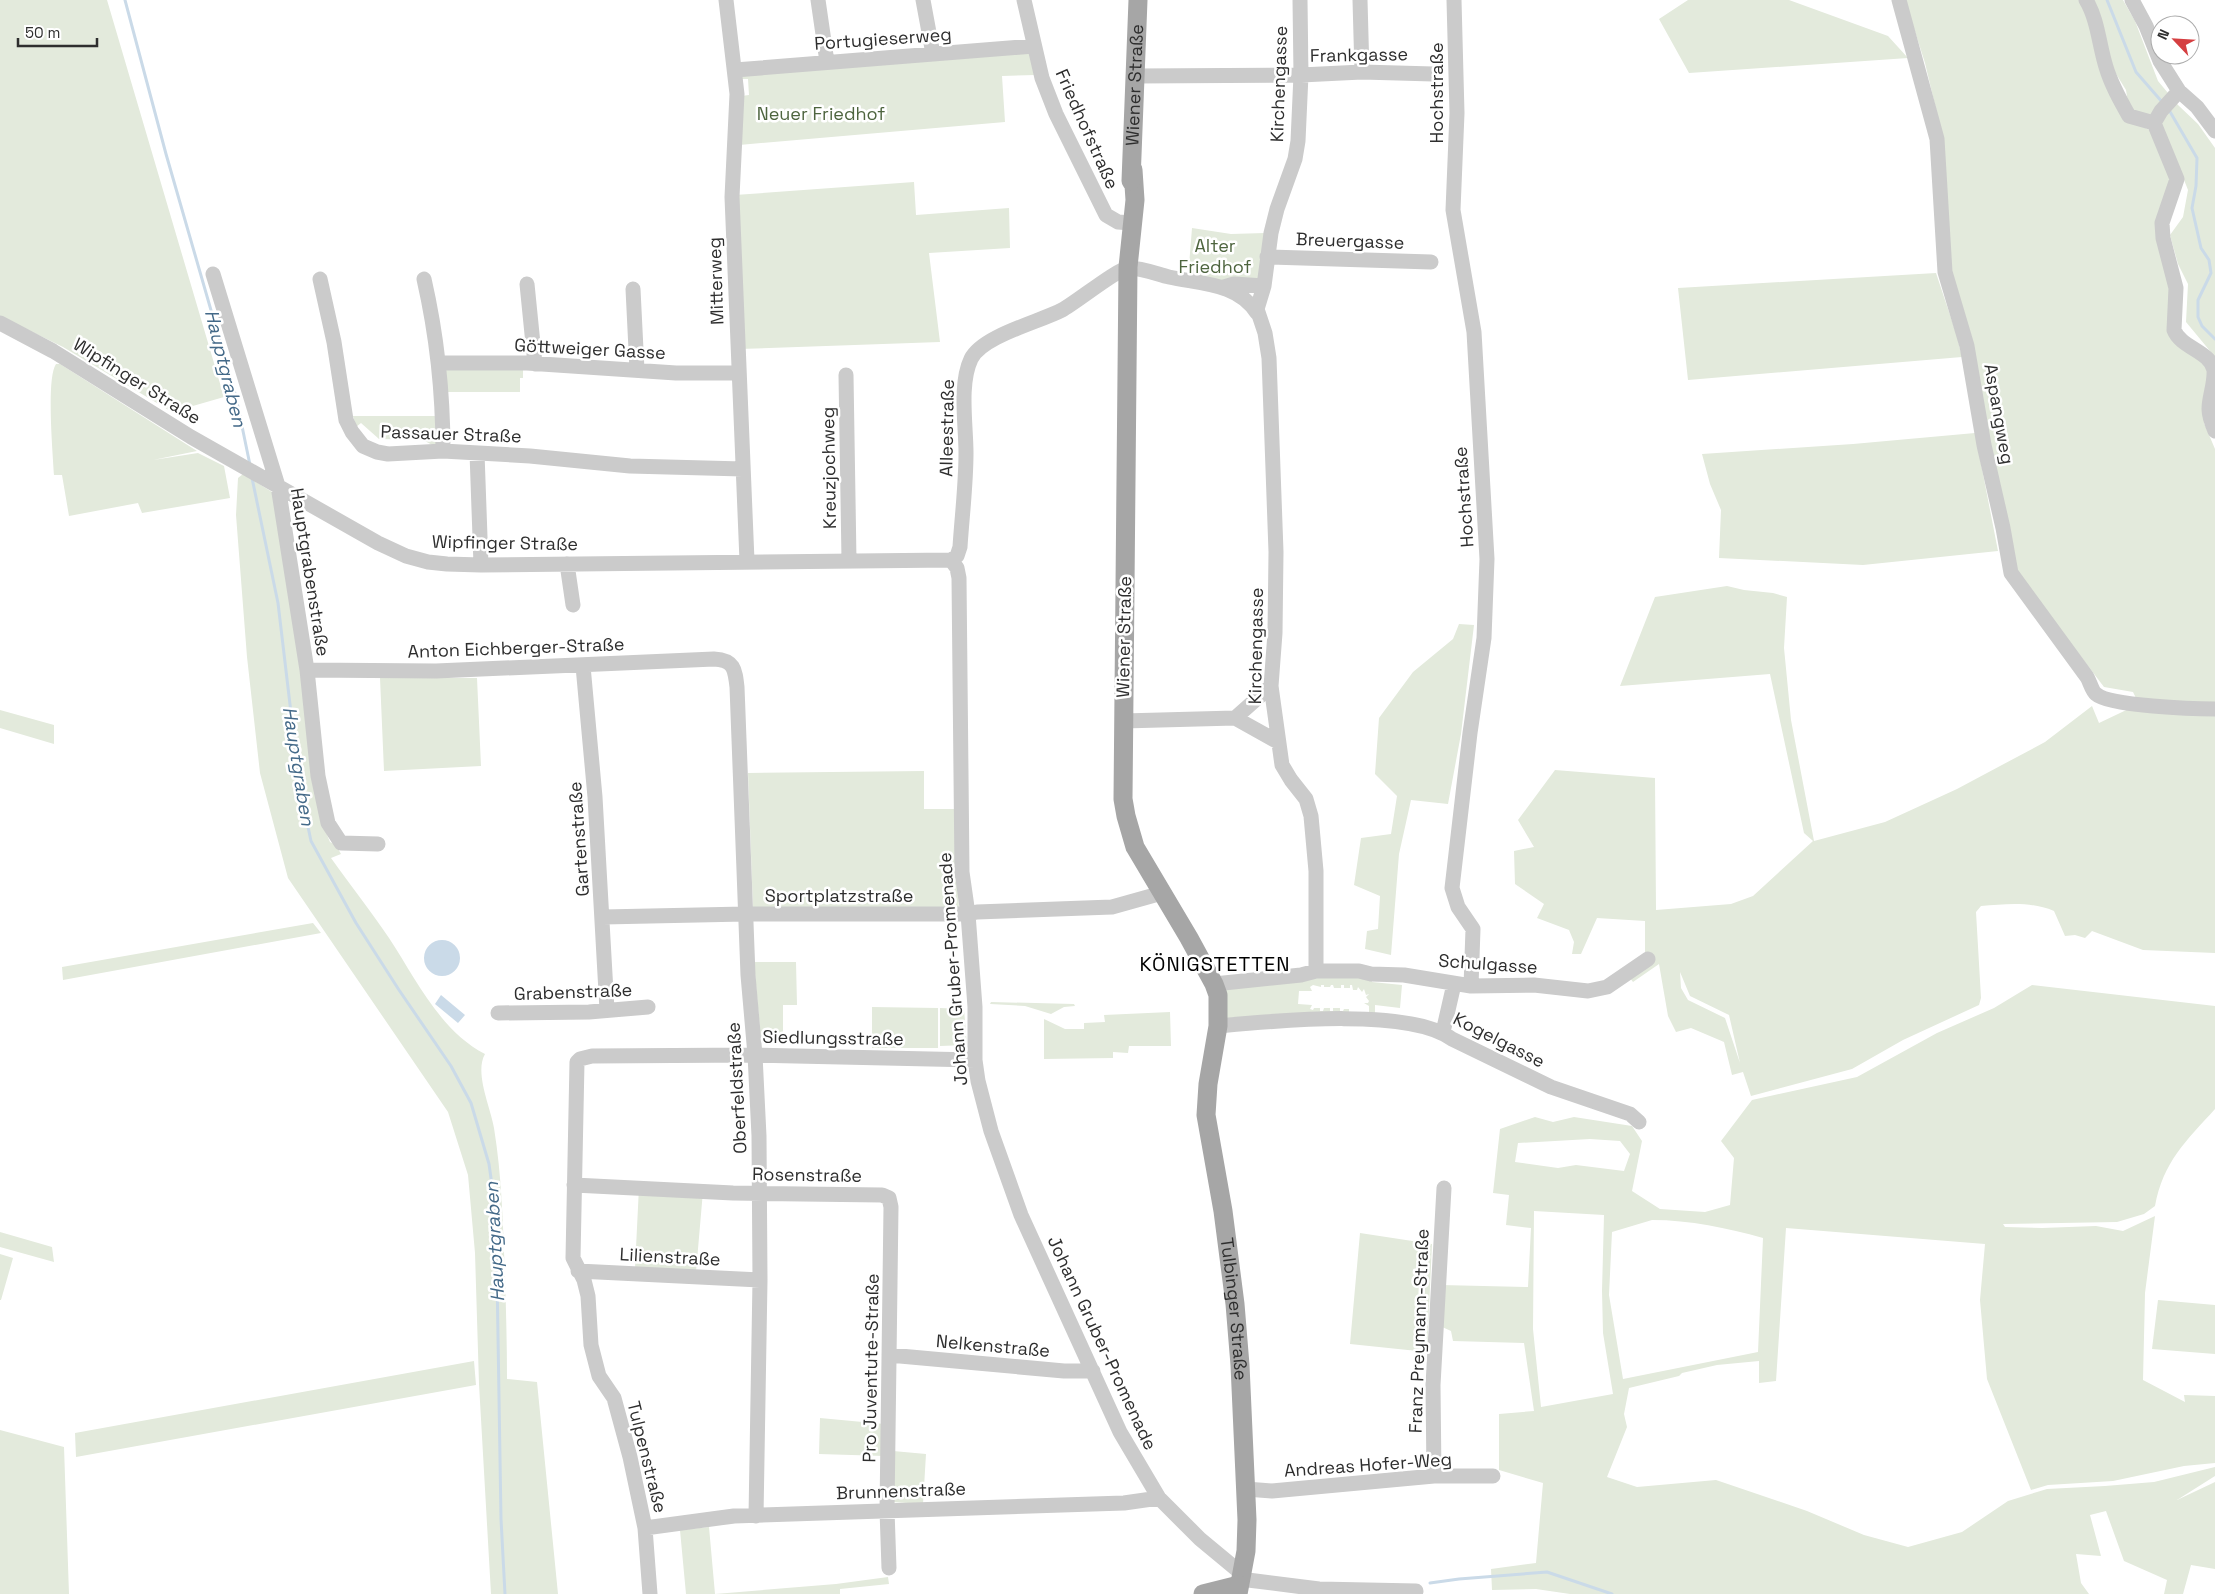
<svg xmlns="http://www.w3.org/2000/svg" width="2215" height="1594" font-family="'Space Grotesk',sans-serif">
	<rect width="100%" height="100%" fill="#fff"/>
	<path fill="#e3eadc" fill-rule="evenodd" d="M0,0H107L224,397L172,412L63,347L0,316Z
		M1688,0H1789L1888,36L1908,58L1689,73L1659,19Z
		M1905,0H2082L2130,121L2152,131L2174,181L2160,215L2173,288L2169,320L2210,370L2204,423L2215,449V953L2143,950L2092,931L2085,938L2075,935L2065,936L2054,911C2030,901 2006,904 1981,906L1976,912L1981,998L1979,1005L1903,1040L1852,1069L1751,1096L1743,1072L1732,1075L1724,1042L1691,1028L1676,1032L1668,1016L1659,964L1633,982L1630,978L1645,958V921L1597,918L1581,954H1572L1574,942L1569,930L1537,918L1544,904L1515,884L1514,851L1534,847L1518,820L1555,770L1655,778L1656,910L1731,904L1753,896L1813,841L1804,833L1770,674L1620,686L1655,597L1727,586L1744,590L1773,593L1787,597L1784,648L1791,720L1814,841L1885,822L1957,789L2045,742L2092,706L2099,723L2139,704L2133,692L2104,687L2014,569L1948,270L1941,130L1925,63ZM1680,972L1690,996L1729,1015L1740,1063L1725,1018L1688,1000L1681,988Z
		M2092,0H2123L2135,21L2158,81L2178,105L2198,124L2215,148V357L2186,322L2188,284L2178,264L2170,235L2183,217L2188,190L2170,144L2129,109L2126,90L2113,69Z
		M1032,52L1035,75L1002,76L1005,122L739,145L741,96L749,95L748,79H740L739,72Z
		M914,182L916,215L1009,208L1010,248L929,253L940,342L739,349L735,195Z
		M1192,228L1231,234L1265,233L1258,283L1188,278Z
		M1936,273L1957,336L1962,357L1688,380L1678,288Z
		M56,364H60L197,451L153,460L198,453L224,466L230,498L142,513L138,503L69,516L62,475H54C53,454 46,379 56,364Z
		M444,367L523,368V378H520V392H447Z
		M353,416H439L436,447L423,440L379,439L361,423L356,427Z
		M1975,433L1998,551L1863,565L1719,558L1721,510L1710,484L1702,454L1853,444Z
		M243,474L272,492L286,560L321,820L330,842L336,845L341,854L331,858C350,885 371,911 389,938C416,979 440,1031 485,1054C474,1073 491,1108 494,1128C502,1177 503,1226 505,1276C506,1310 507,1344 507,1379L537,1382L558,1594H491L479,1384L475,1253L468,1175L448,1112L288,878L260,773L247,657L236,515L238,478Z
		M1459,624L1474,625L1461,734L1448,804L1411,800L1399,854L1391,955L1365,949L1367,931L1378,929L1380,896L1354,885L1361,838L1391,834L1397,796L1375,774L1379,718L1413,672L1453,639Z
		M380,678H477L481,766L384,771Z
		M0,710L54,725V744L0,728Z
		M924,771V809H956L959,910L753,909L748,773Z
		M313,923L321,933L63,980L62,967Z
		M754,962H796L797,1005H783V1041H761Z
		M1371,974L1372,982L1402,985L1400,1008L1375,1005V1013L1218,1026L1214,984ZM1313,985L1321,987V985H1324V987H1330L1331,985H1333L1334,988H1341V985H1344V988H1350V985H1352L1353,990H1357L1358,987L1362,992L1364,989L1366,995L1369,994L1366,997L1369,1001L1368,1003H1364L1369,1006V1012H1349V1009H1344L1343,1011H1340V1008H1333V1011H1330V1008H1324L1323,1011H1320V1008H1314L1313,1010L1310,1009L1312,1005L1298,1004L1299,991H1312L1310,987Z
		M2032,985L2215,1006V1109C2186,1141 2163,1162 2155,1206L2144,1214L2117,1222L2003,1224L2005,1227L2042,1228L2096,1226L2123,1231L2155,1216L2145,1293L2143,1380L2185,1402L2184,1395L2215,1396V1463L2184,1466L2113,1481L2048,1485L2031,1490L1987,1379L1980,1300L1985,1244L1786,1228L1776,1381L1759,1383V1361L1717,1365L1682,1373L1679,1376L1629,1388L1624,1414L1627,1427L1607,1477L1637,1487L1716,1480L1807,1511L1864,1535L1908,1547L1962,1532L2008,1501L2047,1489L2105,1486L2154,1482L2215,1467V1476L2177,1500L2215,1482V1569L2191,1565L2183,1594H2164L2167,1580L2124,1561L2106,1511L2090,1515L2101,1556L2076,1554L2081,1583L2089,1594H1570L1536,1589L1492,1590L1491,1569L1536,1563L1543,1483L1499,1470V1414L1534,1411L1524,1343L1453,1341L1451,1331L1440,1326L1441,1285L1528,1287L1531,1228L1506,1225L1509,1195L1493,1193L1500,1129L1535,1117L1553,1122L1574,1117L1632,1126L1642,1141L1632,1191L1660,1209L1705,1212L1730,1205L1734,1158L1721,1141L1752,1100L1857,1077L1937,1033L1994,1008ZM1590,1139L1620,1141L1630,1154L1624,1171L1576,1165L1558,1168L1515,1162L1518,1143ZM1534,1211L1604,1215L1602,1291L1603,1333L1613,1394L1541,1407L1533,1329ZM1652,1220C1690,1220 1727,1228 1763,1238L1758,1352L1623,1379L1609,1295L1612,1232Z
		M991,1002L1074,1004L1075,1006L1064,1007L1051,1014L1025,1006L990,1004Z
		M872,1007L938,1008V1048H872Z
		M940,1008L964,1009L967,1045L940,1046Z
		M1170,1012L1171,1046H1129L1128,1053L1113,1052V1058L1044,1059V1019L1065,1029H1084V1023L1105,1022L1104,1015Z
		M639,1187L703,1191L696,1272L635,1268Z
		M0,1232L52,1247L54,1262L0,1247Z
		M1360,1233L1432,1244L1427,1352L1350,1344Z
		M0,1254L13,1258L1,1300H0Z
		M2158,1300L2215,1305V1354L2152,1349Z
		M474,1361L476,1385L76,1457L75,1433Z
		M820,1418L884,1424V1456L819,1454Z
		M0,1430L64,1447L69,1594H0Z
		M893,1451L926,1454L923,1504L892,1502Z
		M709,1527L715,1594L836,1584L888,1577L889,1584L840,1589V1594H686L680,1530Z"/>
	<path fill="#cadae8" d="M424 958a18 18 0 1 1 36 0a18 18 0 1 1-36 0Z
		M441,995L465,1015L458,1023L435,1004Z"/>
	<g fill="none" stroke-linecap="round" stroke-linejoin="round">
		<path stroke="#cadae8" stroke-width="3" d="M125,0L166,154L236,397L250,465
			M2107,0L2136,72L2163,103
			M2169,110L2197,158L2196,186L2192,208L2201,248L2209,260L2211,273L2198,300V317L2202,326L2215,339
			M252,478L278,603L300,789L311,841L356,923L399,990L451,1066L471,1103L489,1164L496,1214L501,1519L505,1594
			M1430,1583L1459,1579L1547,1572L1612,1594"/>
		<path stroke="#cbcbcb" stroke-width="15" d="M726,0L737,94L732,197L747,561
			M818,0L827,62
			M923,0L933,54
			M1024,0L1042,78L1056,114L1106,215L1118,222L1132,223
			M1300,0L1301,75L1298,141L1295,159L1277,209L1271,233L1264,286L1257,309L1265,333L1269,358L1276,552L1275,633L1271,686L1282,765L1291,780L1306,799L1311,816L1316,871V971
			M1360,0L1362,72
			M1454,0L1457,113L1453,210L1474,332L1487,559L1484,638L1470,733L1452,888L1458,907L1473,929L1471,986
			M1899,0L1937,139L1945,272L1967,346L1984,445L2003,528L2011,573L2087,677C2090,682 2092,691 2096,694C2109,706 2195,709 2215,709
			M2086,0C2098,20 2099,45 2106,67C2111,84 2120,100 2129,116L2154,123L2177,179L2162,223L2163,238L2176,288L2174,330C2181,348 2210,351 2214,370C2215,384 2209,396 2209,409C2209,417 2212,424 2215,431
			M2132,0L2146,26L2160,61L2179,91L2197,107L2215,131
			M735,70L1034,46
			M1136,76L1301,75L1362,72L1433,74
			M2154,123L2161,111L2179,91
			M1267,257L1431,262
			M213,274L278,486L307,670L318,776L328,823L341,843L378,844
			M320,279L334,342L346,420L352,432L363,446L377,452L388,454L443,451L530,456L630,466L743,469
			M424,279C437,336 443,392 443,451
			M527,284L535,364
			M1224,287L1234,284L1264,286
			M633,289L637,370
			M0,323L53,351L191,437L378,543L406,556L428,562L447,564L481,565L951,560
			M440,363H527L676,373H739
			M846,375L849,560
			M477,453L481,565
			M951,560L957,568L959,578L962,872L968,914L975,1007V1060L978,1081L991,1131L1021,1215L1120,1432L1159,1498L1200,1539L1241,1573
			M951,560L957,556L960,547C962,516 966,484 966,453C966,425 959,384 971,359C982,336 1039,322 1062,310C1077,302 1118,268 1129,268C1142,268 1157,274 1169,277C1201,284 1238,283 1257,313
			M567,564L573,605
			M583,666L595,797L607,1010
			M307,670L436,671L714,659C734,660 735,669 737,687L748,975L755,1055L759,1136L760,1280L756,1516
			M1235,718L1278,742
			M1123,721L1235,718L1271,686
			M603,917L745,914H968L977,912L1112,907L1162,893
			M1214,984L1301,975L1316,971H1359L1371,974L1404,975L1471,986L1534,985L1588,991L1607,987L1648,959
			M498,1013L589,1012L648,1007
			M1218,1026C1272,1021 1409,1007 1452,1039L1551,1087L1630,1114L1639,1122
			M1443,1032L1454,984
			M574,1185L733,1193L882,1195L889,1198L891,1207L887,1510L889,1568
			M578,1271L760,1280
			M889,1355L1064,1371H1093
			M1434,1476L1433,1385L1444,1188
			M1246,1489L1272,1491L1434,1476H1493
			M645,1528L734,1516L1124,1503L1159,1498
			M1240,1579L1319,1589L1416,1591
			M650,1594L645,1528L630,1457L614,1398L599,1376L591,1345L588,1296L584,1280L573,1258L577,1062L580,1059L592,1056L755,1055L975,1060"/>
		<g stroke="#a6a6a6" stroke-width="19">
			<path id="s1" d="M1133,170L1135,200L1128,267L1123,799L1126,816L1135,847L1189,938L1214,984L1218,995V1026L1208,1084L1206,1115L1223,1211L1235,1304L1240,1365L1247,1520L1246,1551L1238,1594"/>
			<path id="s2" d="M1131,181L1138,0"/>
			<path d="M1203,1594L1239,1585"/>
		</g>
	</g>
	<g text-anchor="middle" stroke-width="5" stroke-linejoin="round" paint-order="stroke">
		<g font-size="18" fill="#2e2e2e" stroke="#fff">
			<text transform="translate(883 39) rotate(-4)" y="6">Portugieserweg</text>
			<text transform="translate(1359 55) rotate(-1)" y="6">Frankgasse</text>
			<text transform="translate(1279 84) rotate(-88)" y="6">Kirchengasse</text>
			<text dy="6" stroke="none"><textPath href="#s2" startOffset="96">Wiener Straße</textPath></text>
			<text transform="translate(1437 93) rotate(-90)" y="6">Hochstraße</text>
			<text transform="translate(1087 129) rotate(66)" y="6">Friedhofstraße</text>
			<text transform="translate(1350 241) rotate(2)" y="6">Breuergasse</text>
			<text transform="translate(716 281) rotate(-92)" y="6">Mitterweg</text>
			<text transform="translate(590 349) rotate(3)" y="6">Göttweiger Gasse</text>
			<text transform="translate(137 381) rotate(32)" y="6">Wipfinger Straße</text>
			<text transform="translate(1999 414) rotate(80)" y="6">Aspangweg</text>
			<text transform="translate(947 428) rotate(-89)" y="6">Alleestraße</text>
			<text transform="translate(451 434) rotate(2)" y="6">Passauer Straße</text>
			<text transform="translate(829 468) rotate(-91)" y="6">Kreuzjochweg</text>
			<text transform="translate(1464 497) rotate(-94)" y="6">Hochstraße</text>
			<text transform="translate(505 543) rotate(1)" y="6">Wipfinger Straße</text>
			<text transform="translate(310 572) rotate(81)" y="6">Hauptgrabenstraße</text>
			<text transform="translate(1124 637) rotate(-89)" y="6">Wiener Straße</text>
			<text transform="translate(1256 646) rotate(-89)" y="6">Kirchengasse</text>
			<text transform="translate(516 648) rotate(-2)" y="6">Anton Eichberger-Straße</text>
			<text transform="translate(579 839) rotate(-94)" y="6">Gartenstraße</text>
			<text x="839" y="902">Sportplatzstraße</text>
			<text transform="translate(1488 964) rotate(4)" y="6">Schulgasse</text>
			<text transform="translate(953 969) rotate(-94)" y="6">Johann Gruber-Promenade</text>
			<text transform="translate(573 992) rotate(-2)" y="6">Grabenstraße</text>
			<text transform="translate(833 1038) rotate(1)" y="6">Siedlungsstraße</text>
			<text transform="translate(1499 1040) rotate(27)" y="6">Kogelgasse</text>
			<text transform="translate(737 1088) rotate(-93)" y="6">Oberfeldstraße</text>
			<text transform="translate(807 1175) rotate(1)" y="6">Rosenstraße</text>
			<text transform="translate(670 1257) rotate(3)" y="6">Lilienstraße</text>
			<text dy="6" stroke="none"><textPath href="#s1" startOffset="1166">Tulbinger Straße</textPath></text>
			<text transform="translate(1419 1331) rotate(-88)" y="6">Franz Preymann-Straße</text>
			<text transform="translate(1102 1343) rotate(65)" y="6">Johann Gruber-Promenade</text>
			<text transform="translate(993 1346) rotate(5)" y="6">Nelkenstraße</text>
			<text transform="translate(871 1368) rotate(-89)" y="6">Pro Juventute-Straße</text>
			<text transform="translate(647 1457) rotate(76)" y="6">Tulpenstraße</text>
			<text transform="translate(1368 1465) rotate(-4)" y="6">Andreas Hofer-Weg</text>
			<text transform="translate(901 1491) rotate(-2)" y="6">Brunnenstraße</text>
		</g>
		<g font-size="18" fill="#4e653f" stroke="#fff">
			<text x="821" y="120">Neuer Friedhof</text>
			<text x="1215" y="252">Alter<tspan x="1215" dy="21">Friedhof</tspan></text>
		</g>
		<g font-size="19" font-style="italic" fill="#436988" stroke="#fff">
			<text transform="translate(226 368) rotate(76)" y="7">Hauptgraben</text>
			<text transform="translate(299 766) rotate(81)" y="7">Hauptgraben</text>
			<text transform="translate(494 1242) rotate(-93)" y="7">Hauptgraben</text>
		</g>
		<g font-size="20" letter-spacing="1" fill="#000" stroke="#fff">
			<text x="1215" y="971">KÖNIGSTETTEN</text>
		</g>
	</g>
	<g transform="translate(2175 40) rotate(295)"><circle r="24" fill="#ffffff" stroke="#ababab"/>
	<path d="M0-4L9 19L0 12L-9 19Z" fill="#d53f41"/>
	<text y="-8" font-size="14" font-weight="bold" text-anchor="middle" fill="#2e2e2e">N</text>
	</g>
	<path d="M18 38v8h79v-8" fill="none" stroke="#2e2e2e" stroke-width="2.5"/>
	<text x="25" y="38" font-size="15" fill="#2e2e2e" stroke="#ffffff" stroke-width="4" paint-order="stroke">50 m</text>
</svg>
